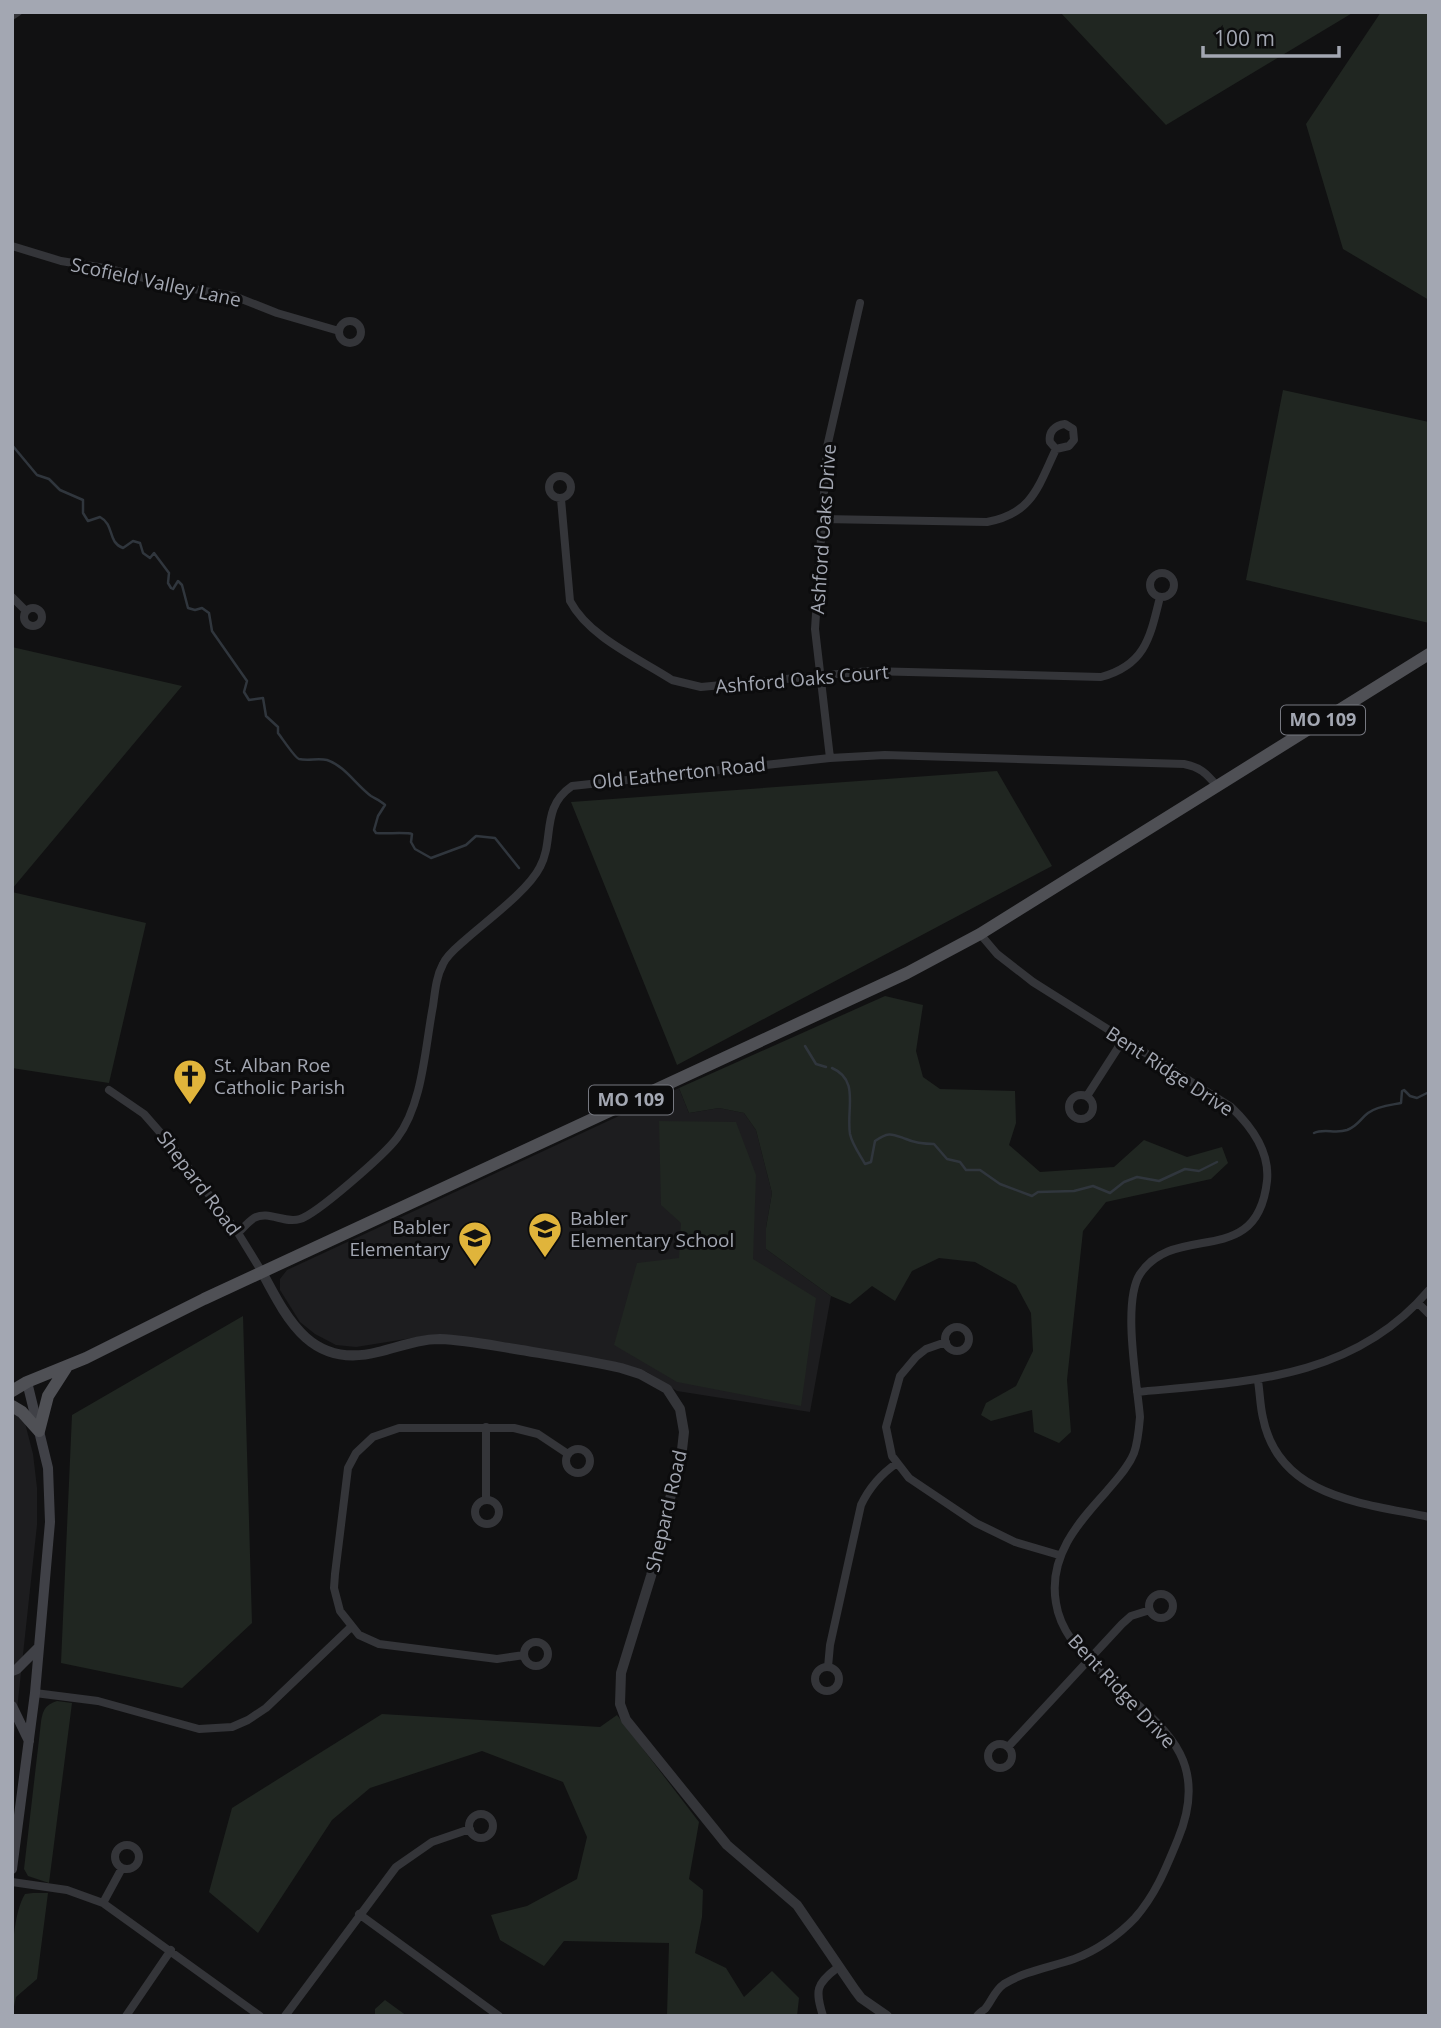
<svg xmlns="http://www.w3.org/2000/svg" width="1441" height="2028" font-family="'Open Sans',sans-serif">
	<rect width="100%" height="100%" fill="#111112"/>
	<path fill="#1d1d1f" d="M679,1088L689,1113L719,1108L744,1113L756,1130L772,1193L766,1228V1249L831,1296L810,1412L677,1391L647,1372L615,1362L431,1335L356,1347L336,1345L315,1334L300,1322L280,1290V1279L287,1270Z
		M15,1413L25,1423L33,1454L37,1488V1525L12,1756V1417Z"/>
	<path fill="#202621" d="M1060,12H1354L1166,125Z
		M1381,12H1429V300L1343,249L1306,124Z
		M1283,390L1429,422V623L1246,580Z
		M12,647L182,686L12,889Z
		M997,771L1052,866L677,1065L571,802Z
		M12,892L146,923L109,1083L12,1068Z
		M885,996L923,1005L916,1051L923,1077L940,1089L1015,1091L1016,1123L1009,1145L1040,1172L1114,1167L1144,1140L1187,1157L1222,1147L1228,1163L1211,1179L1106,1202L1083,1231L1067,1380L1071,1432L1059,1443L1034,1432L1032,1410L991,1421L981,1415L986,1403L1016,1386L1033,1351L1031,1313L1016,1285L975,1262L939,1258L912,1271L895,1301L872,1286L850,1304L831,1296L766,1249V1228L772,1193L756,1130L744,1113L719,1108L689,1113L679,1088Z
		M659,1121L736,1122L756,1175L753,1259L816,1298L801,1406L677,1382L614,1345L637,1263L679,1258L681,1223L661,1205Z
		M243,1316L252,1623L182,1688L61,1663L72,1415Z
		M57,1701L72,1703L49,1883L28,1876L24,1869L41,1722C43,1710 45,1705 57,1701Z
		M382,1714L600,1727L617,1715L699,1822L689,1879L703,1890L702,1917L695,1953L726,1968L744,1997L772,1971L799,1998L797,2016H667L669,1943L564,1941L544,1966L500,1940L491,1915L527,1906L577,1879L587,1837L563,1782L482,1751L370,1788L332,1820L258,1933L209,1892L232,1808Z
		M33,1893H48L37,1979L16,1997L12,2016C12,1985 9,1920 25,1894Z
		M385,2000L407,2016H375V2009Z"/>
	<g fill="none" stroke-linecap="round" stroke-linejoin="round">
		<path stroke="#30363d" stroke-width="2.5" d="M12,445L37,475L49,479L60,490L83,500V513L88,521L100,517C115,525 107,542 123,548L133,541L140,543L143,553L150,558L154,553L169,573L168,583L171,588L173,589L178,581L182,585L188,608L195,610L202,608L209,613L212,631L247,681L244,692L249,700L263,698L266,716L278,727V733C282,738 295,758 299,759C308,761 318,758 327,760C345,766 356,785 371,796C376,799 381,801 385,805L378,816L374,830L376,833C384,834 408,832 412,834L411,842L415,849L431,858L466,845L476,836L495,838L519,868
			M805,1046L816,1064L826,1067
			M832,1068C860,1080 846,1109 850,1134C852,1144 860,1155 865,1164L871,1162L875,1141C889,1131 892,1134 906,1139C915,1143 925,1144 934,1144L947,1159L960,1162L966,1170H980L1000,1184L1032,1196L1038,1192L1074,1191L1093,1186L1110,1193L1124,1182L1137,1177L1159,1181L1185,1169L1199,1171L1217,1162
			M1314,1133C1324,1128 1335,1134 1347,1130C1358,1126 1360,1119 1368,1113C1377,1106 1391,1105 1401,1103L1402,1091L1404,1090L1410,1096L1417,1098L1429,1092"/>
		<path stroke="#343539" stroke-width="8" d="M12,16L18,12
			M12,246L61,261L111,269L165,284L234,296L277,313L339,331
			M339 332a11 11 0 1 1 22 0a11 11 0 1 1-22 0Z
			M549 487a11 11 0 1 1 22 0a11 11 0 1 1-22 0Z
			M561,499L570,601C589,637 638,658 672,680L701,687L869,671L1101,677C1145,665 1150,638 1160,597
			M823,519L987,522C1032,514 1038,487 1056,449L1050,442C1048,432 1055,425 1065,424L1073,429L1074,440L1069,446L1056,449
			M1150 585a12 12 0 1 1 24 0a12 12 0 1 1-24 0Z
			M12,597L25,610
			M24 617a9 9 0 1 1 18 0a9 9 0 1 1-18 0Z
			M830,758L815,629L827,447L860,303
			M109,1090L144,1114L172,1146L238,1233L262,1272
			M1069 1107a12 12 0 1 1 24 0a12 12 0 1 1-24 0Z
			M1087,1096L1123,1040
			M238,1233C243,1228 248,1222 254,1218C269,1210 284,1224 300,1219C317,1214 385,1154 397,1138C423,1104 425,1047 433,1006C435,992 436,977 443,964C447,955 456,948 464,941C485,922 528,891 540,867C555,839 540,808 572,786L830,758L885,755L1184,764C1200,767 1206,773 1217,786
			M1418,1303L1429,1314
			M945 1339a12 12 0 1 1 24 0a12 12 0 1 1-24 0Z
			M946,1342L926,1349L916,1357L900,1376L886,1427L892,1456L909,1478L976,1523L1015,1542L1059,1555
			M1258,1381C1260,1393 1260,1406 1263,1418C1279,1498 1364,1503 1429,1517
			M1137,1392C1244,1382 1353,1380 1429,1290
			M486,1427V1500
			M566 1461a12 12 0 1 1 24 0a12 12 0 1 1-24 0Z
			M475 1512a12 12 0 1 1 24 0a12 12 0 1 1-24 0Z
			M1149 1606a12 12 0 1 1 24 0a12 12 0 1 1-24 0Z
			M524 1654a12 12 0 1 1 24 0a12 12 0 1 1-24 0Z
			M524,1655L497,1659L379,1644L359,1635L340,1611L334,1588L335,1574L348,1468L356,1453L373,1437L399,1428H514L538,1434L568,1454
			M828,1667L830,1645L861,1505C869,1488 881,1474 897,1463
			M815 1679a12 12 0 1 1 24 0a12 12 0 1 1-24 0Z
			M35,1693L98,1701L199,1729L232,1727L248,1720L266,1708L351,1627
			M988 1756a12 12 0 1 1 24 0a12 12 0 1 1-24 0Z
			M1008,1747L1122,1624L1131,1616L1150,1610
			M469 1826a12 12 0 1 1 24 0a12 12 0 1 1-24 0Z
			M115 1857a12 12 0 1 1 24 0a12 12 0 1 1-24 0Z
			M12,1882L67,1890L103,1903L260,2016
			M103,1903L122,1868
			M359,1914L499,2016
			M126,2016L171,1950
			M285,2016L396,1867L432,1842L470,1829
			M823,2016C815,1990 816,1984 837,1968
			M977,2016C979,2013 982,2011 985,2009C992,2001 994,1991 1004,1984C1025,1971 1051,1967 1074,1959C1096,1951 1119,1935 1135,1918C1156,1894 1166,1868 1178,1839C1214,1752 1154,1722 1098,1669C1079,1651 1060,1630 1056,1603C1048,1557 1077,1524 1106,1492C1116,1480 1128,1468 1134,1453C1138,1442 1139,1429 1140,1417C1137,1382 1122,1302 1140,1274C1176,1220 1257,1271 1267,1181C1270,1152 1251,1126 1231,1107L1033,982L997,954L980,934"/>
		<path stroke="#343539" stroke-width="10" d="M262,1272C288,1321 312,1369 378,1352C399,1347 418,1339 440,1339C466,1340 490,1345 515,1349C551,1355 586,1360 621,1368L640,1374L667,1389L680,1409L684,1432L682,1450L651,1576L621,1673L620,1704L626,1720L727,1845L797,1905L855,1990L861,1998L887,2016"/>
		<path stroke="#404147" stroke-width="10" d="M12,1671L17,1669L39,1647
			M12,1706L29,1741
			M12,1869L35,1693L50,1522L48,1468L27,1382"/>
		<path stroke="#4f5055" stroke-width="12" d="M12,1391L27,1382L86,1358L204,1299L907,973L980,934L1429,654
			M12,1406L22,1412L39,1431
			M39,1431L48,1396L66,1368"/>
	</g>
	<defs>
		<g id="church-pin" transform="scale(1.75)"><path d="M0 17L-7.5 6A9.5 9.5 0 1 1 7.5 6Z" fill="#e0b43b" stroke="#0c0c0d"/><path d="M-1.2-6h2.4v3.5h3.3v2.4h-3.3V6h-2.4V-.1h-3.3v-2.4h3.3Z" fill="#111"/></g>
		<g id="school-pin" transform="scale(1.75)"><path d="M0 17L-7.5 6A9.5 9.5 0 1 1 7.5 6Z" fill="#e0b43b" stroke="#0c0c0d"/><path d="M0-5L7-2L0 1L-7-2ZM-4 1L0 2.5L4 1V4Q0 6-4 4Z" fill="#111"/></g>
	</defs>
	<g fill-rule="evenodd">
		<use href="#church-pin" x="190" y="1076"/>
		<use href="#school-pin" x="545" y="1229"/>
		<use href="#school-pin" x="475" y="1238"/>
	</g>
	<g text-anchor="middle" stroke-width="6" stroke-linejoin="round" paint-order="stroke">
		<g fill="#0c0c0d" stroke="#767880" stroke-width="2">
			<rect x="1281" y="705.5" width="84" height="29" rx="5"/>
			<rect x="589" y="1085.5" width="84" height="29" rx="5"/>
		</g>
		<g font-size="18" font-weight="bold" fill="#a3a7b2">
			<text x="1323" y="726">MO 109</text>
			<text x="631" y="1106">MO 109</text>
		</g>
		<g font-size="19" fill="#a3a7b2" stroke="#0c0c0d">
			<text transform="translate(156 282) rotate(12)" y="7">Scofield Valley Lane</text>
			<text transform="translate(823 529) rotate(-86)" y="7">Ashford Oaks Drive</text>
			<text transform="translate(802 679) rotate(-5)" y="7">Ashford Oaks Court</text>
			<text transform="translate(679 773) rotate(-6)" y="7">Old Eatherton Road</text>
			<text transform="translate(1170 1071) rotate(33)" y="7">Bent Ridge Drive</text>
			<text transform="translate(199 1183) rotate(53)" y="7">Shepard Road</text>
			<text transform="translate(666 1511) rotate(-77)" y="7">Shepard Road</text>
			<text transform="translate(1122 1691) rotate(47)" y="7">Bent Ridge Drive</text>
		</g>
		<g font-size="19" fill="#a3a7b2" stroke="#0c0c0d" text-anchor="start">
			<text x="214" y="1072">St. Alban Roe<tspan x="214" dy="22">Catholic Parish</tspan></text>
			<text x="570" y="1225">Babler<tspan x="570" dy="22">Elementary School</tspan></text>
			<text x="450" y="1234" text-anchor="end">Babler<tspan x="450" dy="22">Elementary</tspan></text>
		</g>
	</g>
	<rect width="1441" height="2028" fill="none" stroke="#a3a7b2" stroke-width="28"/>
	<path d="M1203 46v10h136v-10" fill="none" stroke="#a3a7b2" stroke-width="3.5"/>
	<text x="1214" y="46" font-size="21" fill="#a3a7b2" stroke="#0c0c0d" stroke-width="5" paint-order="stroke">100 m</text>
</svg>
